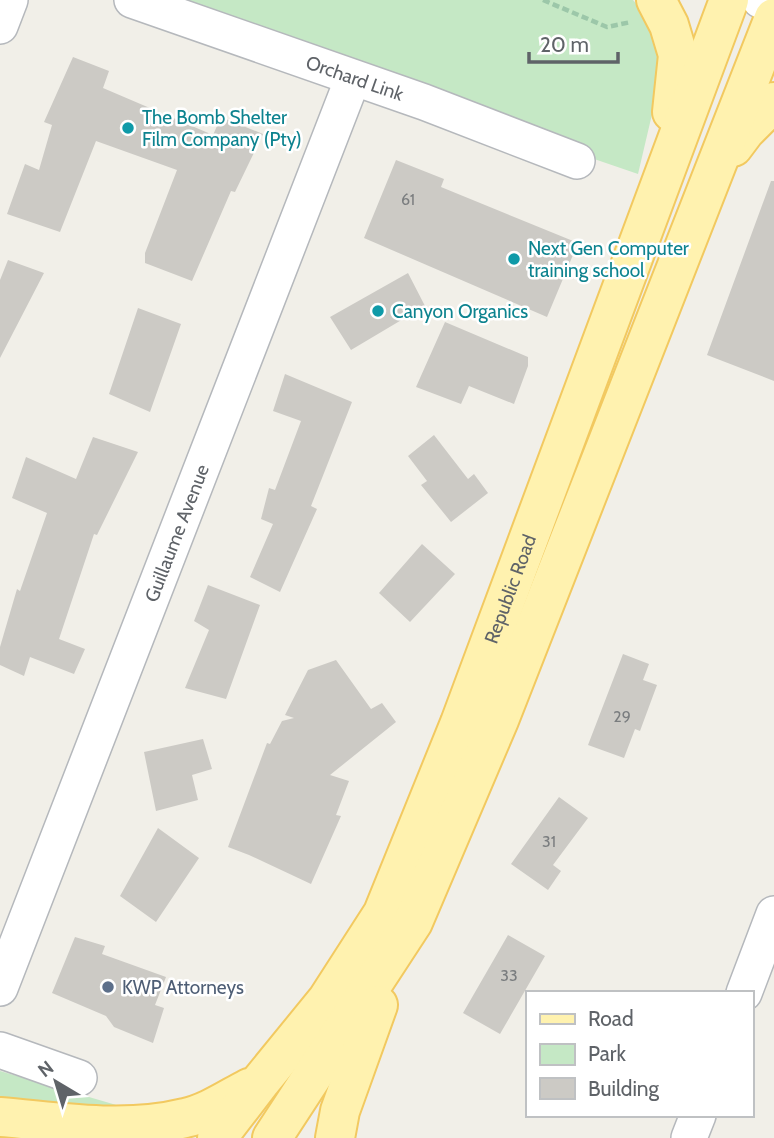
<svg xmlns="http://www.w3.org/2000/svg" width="774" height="1138" font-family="Cabin,sans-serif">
	<rect width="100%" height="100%" fill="#f1efe8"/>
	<path fill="#c5e8c5" d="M130,0H633L661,33L657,93L638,174Z
		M0,1071L130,1109L0,1100Z"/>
	<path fill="#cccac5" d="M73,57L109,71L103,88L213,135L221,117L263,134L235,192L231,191L192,281L145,263V253L177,170L96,141L60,232L7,214L25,164L39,170L52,125L44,122Z
		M396,160L444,179L441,187L578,243L547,317L364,238Z
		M771,181H774V381L707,355Z
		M8,260L44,273L0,358V280Z
		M408,273L425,306L351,350L330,317Z
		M138,308L181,324L150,412L109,394Z
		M445,322L528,357V366L514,404L469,386L461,404L416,387Z
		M285,374L352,402L311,506L317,509L280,592L250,577L273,524L261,519L269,488L275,490L301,421L273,411Z
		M434,435L468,479L474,474L488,493L451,522L421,485L427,481L408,456Z
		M93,437L138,452L97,535L94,534L59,639L85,649L74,674L30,657L24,676L0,665V647L17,589L20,591L47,513L12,498L26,457L76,479Z
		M422,544L455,574L410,622L379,593Z
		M208,585L260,605L226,699L185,688L209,630L194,621Z
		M623,654L649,664L643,680L657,685L640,731L635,729L624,758L588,745Z
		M336,660L371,709L382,703L396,722L330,775L349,781L336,815L341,816L311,884L249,855L228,847L267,743L270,744L282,721L294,718L285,715L308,670Z
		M203,739L212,769L192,775L198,800L156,811L144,752Z
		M559,797L588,818L553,865L561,871L548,890L511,864Z
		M158,828L199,858L156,922L120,896Z
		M508,935L545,956L500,1034L463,1013Z
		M75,937L105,946L102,954L166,977L155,1005L164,1008L153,1043L114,1027L106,1016L52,993Z"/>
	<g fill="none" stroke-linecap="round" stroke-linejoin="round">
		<g stroke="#b5b8bc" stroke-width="38">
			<g id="minor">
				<path id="s1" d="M132,0L424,102L577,161"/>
				<path d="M760,0L774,5"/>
				<path d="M0,26L10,0"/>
				<path id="s2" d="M0,988L353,78"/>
				<path d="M744,993L774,914"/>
				<path d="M0,1050L79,1078"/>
				<path d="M689,1138L698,1115"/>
			</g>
		</g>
		<g stroke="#f2c960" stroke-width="42">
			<g id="major">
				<path d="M656,0L669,25L678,55L672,112"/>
				<path d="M733,147L745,131L774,102"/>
				<path d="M0,1117C61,1122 124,1133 185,1118C208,1113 228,1099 249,1088"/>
				<path id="s3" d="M217,1138L261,1081L327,1000L383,913L460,723L729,0"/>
				<path d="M272,1138L413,922L499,720L774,18"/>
				<path d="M335,1138L340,1111L378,1005"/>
			</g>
		</g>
		<path stroke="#9cc7a9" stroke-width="4.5" stroke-dasharray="7 3.5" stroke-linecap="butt" d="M543,0L607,27L631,22"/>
		<use href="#minor" stroke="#fff" stroke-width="35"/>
		<use href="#major" stroke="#fff2af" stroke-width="38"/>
	</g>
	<g fill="#0f9aa8" stroke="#fff" stroke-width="2.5">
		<circle cx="128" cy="128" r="7"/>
		<circle cx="514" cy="259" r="7"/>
		<circle cx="378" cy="311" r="7"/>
	</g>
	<circle fill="#5c6f8a" stroke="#fff" stroke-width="2.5" cx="108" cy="987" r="7"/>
	<g text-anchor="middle" stroke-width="5" stroke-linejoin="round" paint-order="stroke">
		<g font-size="16" fill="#7a7d7f">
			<text x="408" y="205">61</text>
			<text x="622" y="722">29</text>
			<text x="549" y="847">31</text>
			<text x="509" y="981">33</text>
		</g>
		<g font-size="19" fill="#5f6368" stroke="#fff">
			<text dy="7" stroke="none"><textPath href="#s1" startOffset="236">Orchard Link</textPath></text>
			<text dy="7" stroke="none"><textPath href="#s2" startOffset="488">Guillaume Avenue</textPath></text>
			<text dy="7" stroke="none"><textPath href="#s3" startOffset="628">Republic Road</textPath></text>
		</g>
		<g font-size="19" fill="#0d838f" stroke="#fff" text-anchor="start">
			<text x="142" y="124">The Bomb Shelter<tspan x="142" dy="22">Film Company (Pty)</tspan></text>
			<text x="528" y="255">Next Gen Computer<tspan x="528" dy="22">training school</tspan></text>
			<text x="392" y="318">Canyon Organics</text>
		</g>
		<g font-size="19" fill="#4e5e75" stroke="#fff" text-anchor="start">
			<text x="122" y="994">KWP Attorneys</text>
		</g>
	</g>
	<rect x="526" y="991" width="228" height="126" fill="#ffffff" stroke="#bfc1c3" stroke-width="2"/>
	<rect x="540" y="1014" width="35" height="10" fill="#fff2af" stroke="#bfc1c3" stroke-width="2"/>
	<text x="588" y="1026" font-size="21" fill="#5f6368">Road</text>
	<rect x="540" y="1044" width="35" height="21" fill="#c5e8c5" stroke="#bfc1c3" stroke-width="2"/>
	<text x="588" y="1061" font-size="21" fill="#5f6368">Park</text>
	<rect x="540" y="1078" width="35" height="21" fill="#cccac5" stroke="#bfc1c3" stroke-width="2"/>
	<text x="588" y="1096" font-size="21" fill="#5f6368">Building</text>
	<g transform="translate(56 1082) rotate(322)" stroke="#ffffff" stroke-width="5" paint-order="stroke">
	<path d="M0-5L12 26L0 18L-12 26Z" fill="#5f6368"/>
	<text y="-10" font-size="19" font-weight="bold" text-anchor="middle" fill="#5f6368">N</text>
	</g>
	<path d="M529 52v10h89v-10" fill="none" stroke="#5f6368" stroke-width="3.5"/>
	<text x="540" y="52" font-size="21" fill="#5f6368" stroke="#ffffff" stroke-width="5" paint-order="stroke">20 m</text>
</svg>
